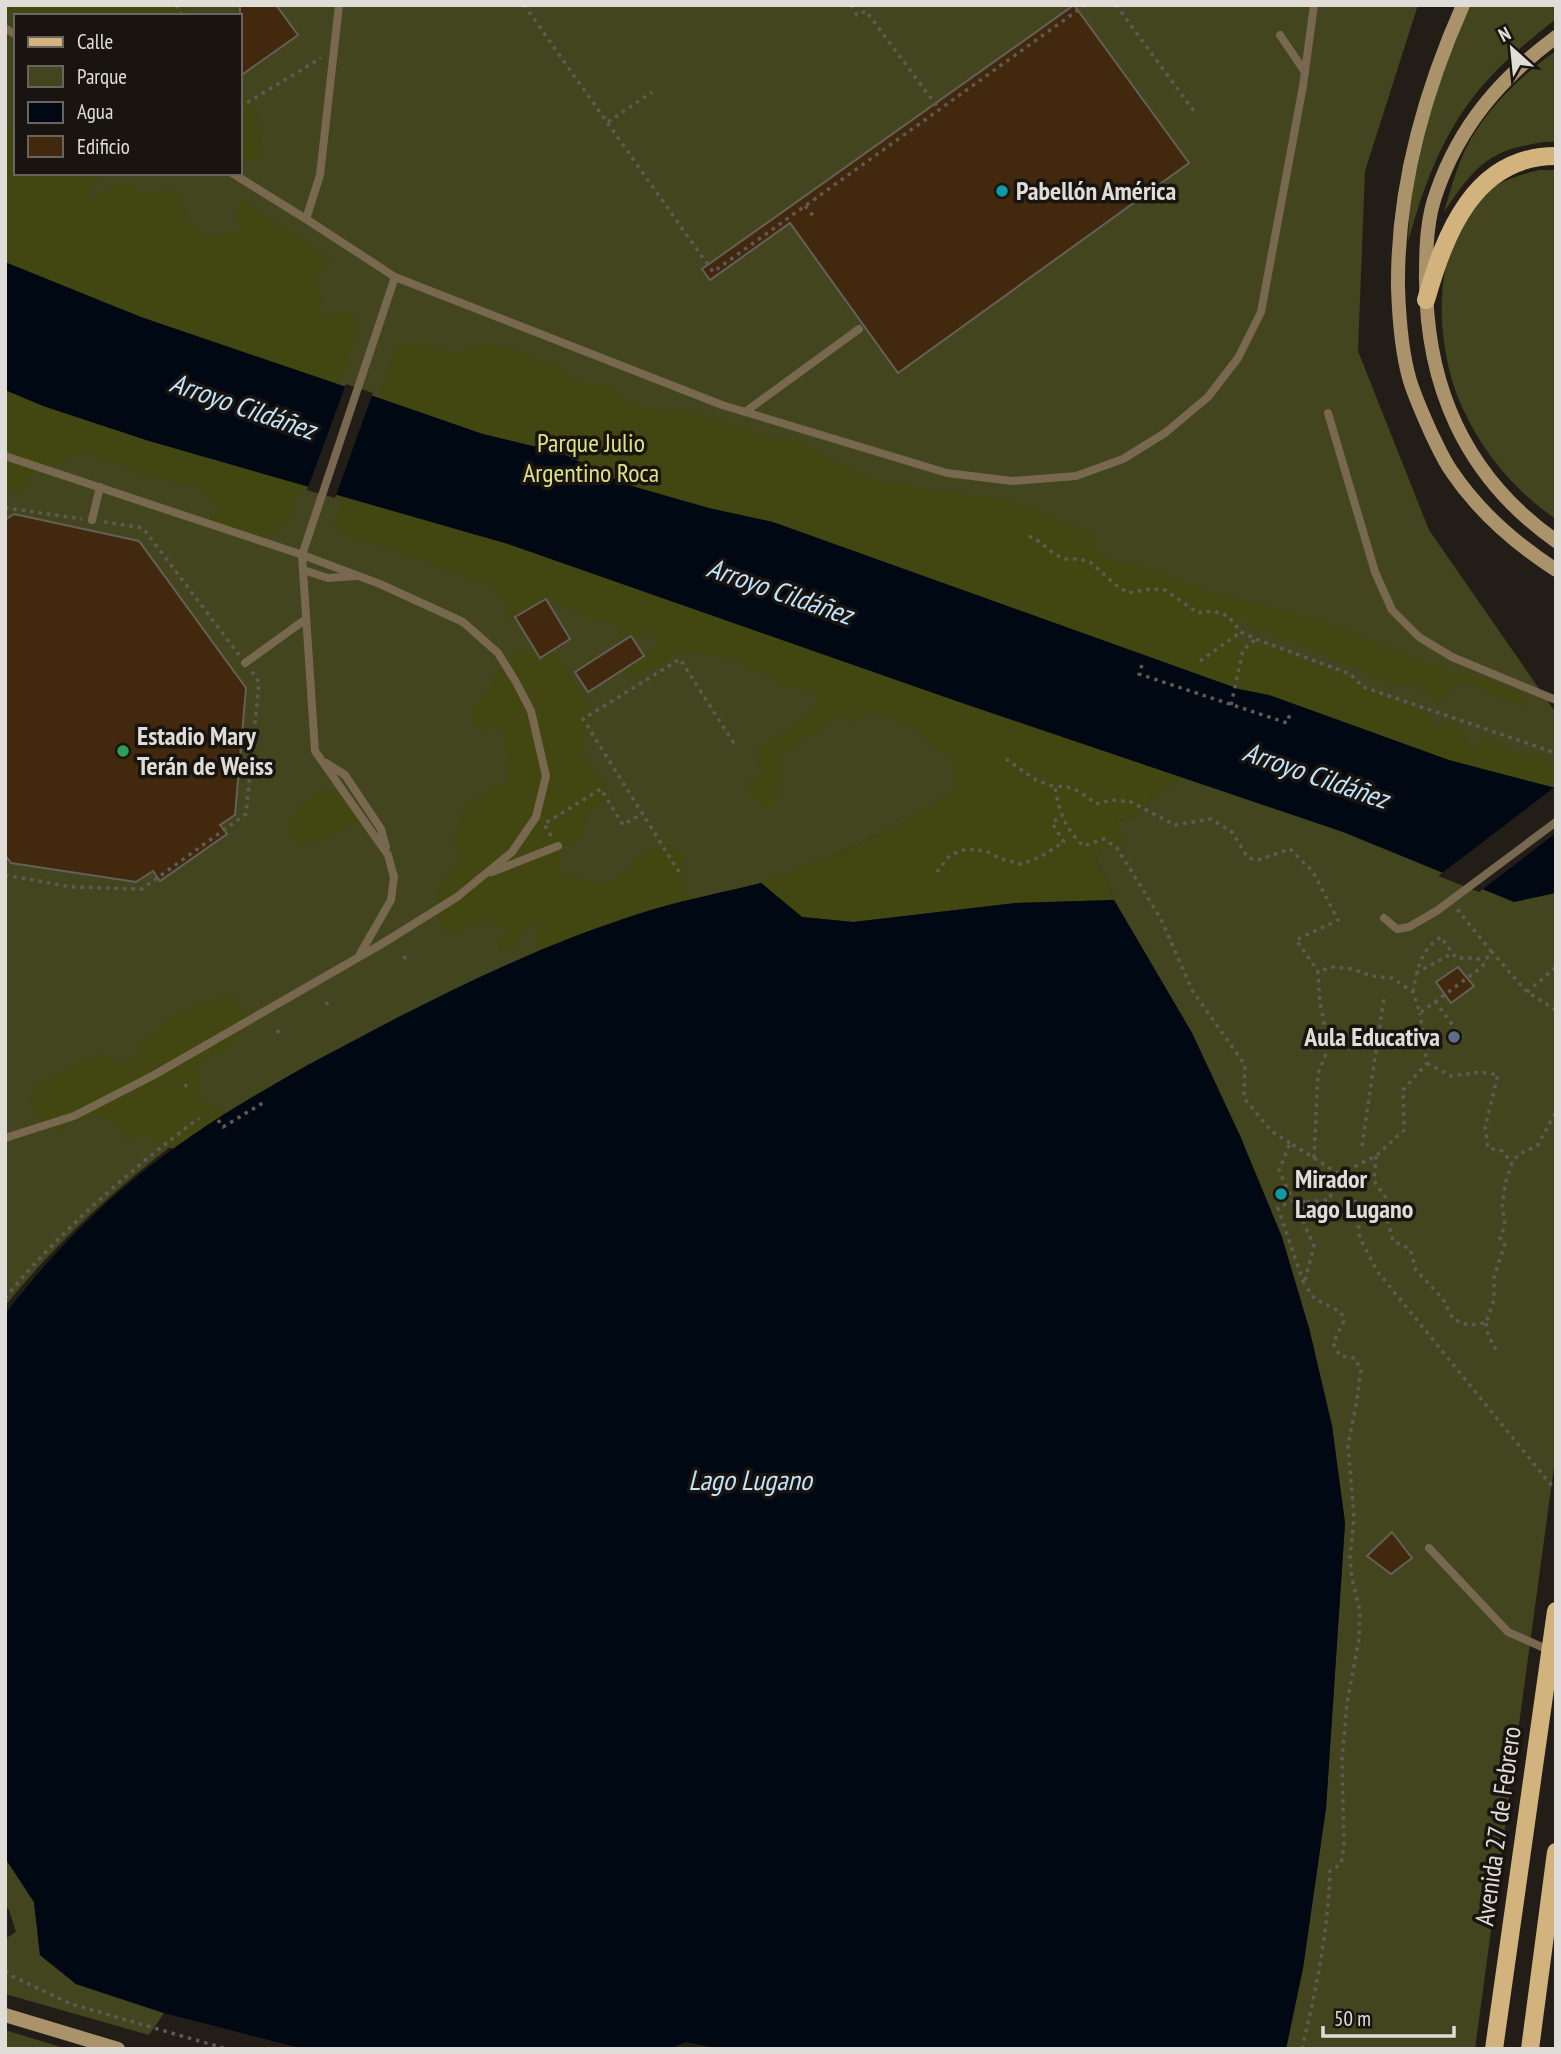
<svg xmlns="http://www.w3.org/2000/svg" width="1561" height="2054" font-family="'PT Sans Narrow',sans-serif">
	<rect width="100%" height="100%" fill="#231d18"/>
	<path fill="#42451d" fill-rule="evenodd" d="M5,5H1418L1365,171L1358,351L1429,530L1556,713V1452L1475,2049H1286L1303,1968L1326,1808L1345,1523L1332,1426L1309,1328L1241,1138L1192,1033L1114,900L1105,876L1096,860L1115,822L1134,817L1153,797L1181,777L954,747V791L907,821L842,852L793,872L761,883L639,914L553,945L404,1014L302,1068L205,1127L201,1123C129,1177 61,1236 5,1306ZM16,16H240V173H16Z
		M1468,5H1556V19C1525,43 1494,69 1471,100C1439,142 1422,192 1408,242C1409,222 1410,202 1413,182C1420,123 1445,60 1468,5Z
		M1556,51V142C1546,141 1537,143 1528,145C1483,153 1469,176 1444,212C1450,191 1456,170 1465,150C1484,111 1521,75 1556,51Z
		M1539,170H1556V519C1517,493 1484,454 1464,411C1444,370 1436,311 1446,266C1448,258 1452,249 1455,241C1460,227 1467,210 1478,199C1495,182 1516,176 1539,170Z
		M5,1858L34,1902L40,1955L76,1984L164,2013L149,2035L5,1994V1939L16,1932L9,1910L5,1906Z
		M5,2030L67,2049L5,2047Z"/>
	<path fill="#424610" d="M5,5H183L190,16H25L13,12L5,14Z
		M240,90L257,114L256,126L261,137L263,156L251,161L240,160Z
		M8,127L16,137V173H67L75,178L86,175L94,176L98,183L89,188L86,196L91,198L100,195L117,184L131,185L139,194L173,190L180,194C184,202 184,214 189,222C197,237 228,238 241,231L236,212L242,201L330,258L317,281L321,298L319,310L332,318L338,313L350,312L359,320L347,365L339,385L141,317L5,262V128Z
		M398,343H420L435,349L457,353L477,344L509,348L559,368L586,384L607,386L623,398L649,411L679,409L727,423L774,440L786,437L876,480L890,484L905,485L920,489L991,498L1026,506L1094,535L1096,550L1102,558L1148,568L1183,582L1228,597L1331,624L1446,671L1489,680L1516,692L1528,702L1522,707L1459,680L1453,685L1448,698L1440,699L1407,681L1400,685L1373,678L1359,667L1348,666L1289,638L1280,640L1266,629L1253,630L1245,622H1239L1233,627L1239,639L1245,644H1257L1286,653L1348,677L1362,688L1424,712L1436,726L1452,721L1465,735L1464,745L1472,748L1486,740L1501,743L1512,752L1527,756L1533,753L1545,755L1551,763L1556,765V783L1544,786L1449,760L1269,695L1239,689L773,522L709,508L625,484L562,453L483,434L379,398Z
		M5,390C102,430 204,456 305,485L293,503V518L280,527L270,538L244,535L213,525L209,518L220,509L213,501L196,487L150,477L92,454L71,453C68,456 66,460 63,462C46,472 30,459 28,489L5,490Z
		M343,496L508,544L959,702L1182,777L1153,797L1134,817L1115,822L1127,844L1102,848L1096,860L1105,876L1114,900L1016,903L854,922L802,917L761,883L842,852L907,821L953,791L954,755L946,754L929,745L914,728L881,713L863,712L860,722H849L840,715C819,732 792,742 776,763L780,774L778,800L769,809L750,794L748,782L763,774L759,766L757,752C774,731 803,725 819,705L815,691L786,686L729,658L683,650L641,677L625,674L621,664L633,655L651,651L657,644L655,635L647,632L639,638L617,637L622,624L593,619L558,602L525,620L505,616L510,605L495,588L390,549L355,539L333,525Z
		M539,648C544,650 550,651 554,654C564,661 592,706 591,718C590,729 582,738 583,749C586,779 633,784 587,813L582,836C564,843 561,850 559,868L566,877L576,876L590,883L608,884L623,874L637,858L653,849L670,845L683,856C684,868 681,878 683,890L694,900L639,914L541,949L535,940L539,929L533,922L523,929L518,942L505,954L498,950L499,941L507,935L506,926C495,926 491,922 483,921C472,921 461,932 449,934L440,924C438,909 435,890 446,878C455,866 458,873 463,855C454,844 450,838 458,826C460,821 460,815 463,810C473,793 496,792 509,778C509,765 507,737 499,725L491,728L480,729L473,722V709L486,695L495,676L509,656L525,650Z
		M333,790L352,792L364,810L366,818L363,824H354L323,840L297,844L288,836V823L301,806L318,791Z
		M221,995L235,997L243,1009L248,1026C241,1035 233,1043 223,1050C215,1055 206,1057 198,1063C197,1075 201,1085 200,1096C207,1105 218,1107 227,1114L175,1149L158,1145L148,1136H137L129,1142L123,1138L124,1129C109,1113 91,1115 73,1123C67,1126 63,1129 57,1129C48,1129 32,1111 31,1103C30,1096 37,1088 40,1083L52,1079L83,1061L100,1054L109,1056L117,1064L127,1063L134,1058L139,1042L153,1038L170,1018L183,1010L207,1003Z"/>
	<path fill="#000813" d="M5,262L141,317L379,398L483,434L562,453L625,484L709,508L773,522L1239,689L1269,695L1449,760L1556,788V893L1514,902L1343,832L959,702L508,544L149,441L43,406L5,390Z
		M761,883L802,917L853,922L1016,903L1114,900L1192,1033L1241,1138L1282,1237L1309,1328L1332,1426L1345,1523L1326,1808L1303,1968L1286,2049H719L686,2042L669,2049H304L164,2013L76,1984L40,1955L34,1902L5,1858V1314C43,1265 85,1219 133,1180C206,1119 292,1073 376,1029C460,985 547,943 638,914C678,901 720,893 761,883Z"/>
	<path fill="#231d18" d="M346,384L373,393L335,498L307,490Z
		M1556,786V833L1479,892L1438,876Z"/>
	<path fill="#42290d" stroke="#655f59" stroke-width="2" d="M240,5H276L298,35L240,76Z
		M1074,5L1189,163L898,373L790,223L710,280L702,269Z
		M14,514L139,541L246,688L235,815L220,825L227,834L160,881L153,871L136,882L11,863L5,855V520Z
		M546,599L570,639L540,658L515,617Z
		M631,636L644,656L588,692L575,672Z
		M1458,967L1474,986L1451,1003L1436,982Z
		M1392,1532L1412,1558L1391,1574L1367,1556Z"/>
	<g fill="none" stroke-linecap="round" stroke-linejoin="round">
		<path stroke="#5f5a55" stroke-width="3.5" stroke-dasharray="3.5 5" stroke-linecap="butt" d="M176,5L183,16
			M524,5L713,272L1085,5
			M851,5L857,15L866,11L939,109
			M1116,5L1196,114
			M240,107L321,58
			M608,122L652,92
			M805,206L815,218
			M5,509L7,508L82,519
			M104,522L143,528L239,655
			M1029,536L1040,542L1054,554L1066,559H1079L1090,562L1116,585L1128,593L1150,589L1165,590L1198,613L1213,611L1228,616L1241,632L1256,639L1350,674L1363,687L1550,751L1556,756
			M1200,661L1241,632
			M1142,665L1139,674L1287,723L1290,714
			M1231,705L1243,650L1256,639
			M1006,759L1036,780L1055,787
			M551,836L544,824L601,789L623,825L643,813
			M679,872L583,719L680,659L735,745
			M937,872L950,855L966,849L986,851L1001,859L1021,864L1040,857L1064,842L1052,823L1062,816
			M5,875L72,887L142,889L246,814L259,682L252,672
			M1491,951L1527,992L1556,1010
			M404,956L407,962
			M1416,973L1453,953
			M1413,992C1417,970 1420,950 1441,937L1456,958H1476L1485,962
			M1527,992L1556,967
			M1435,1001L1465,1042
			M326,1002L329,1007
			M277,1030L280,1035
			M1427,1063L1451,1076L1480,1072L1498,1075L1485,1127L1488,1148L1502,1151L1512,1163
			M1556,1071V1075
			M185,1084L188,1089
			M218,1120L223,1127L266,1101
			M1290,1143L1271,1131L1244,1098L1245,1065L1192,990L1161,919L1117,848L1104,839L1083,846C1065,827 1059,813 1055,787C1072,784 1083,794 1096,804L1112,800L1131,802L1175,825L1211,819L1232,832L1248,858L1258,860L1290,849L1313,872L1338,920L1296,940L1318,971
			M1362,1146L1384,997
			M1376,1156L1374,1181L1386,1198L1388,1222L1393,1241L1410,1249L1416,1270L1443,1299L1453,1319L1468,1325L1486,1323L1494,1300V1277L1505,1243L1500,1238L1505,1225L1502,1205L1506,1181L1512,1163L1519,1154L1537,1146L1556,1112
			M1314,1158L1339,1174L1329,1200L1307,1202L1299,1212L1314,1246L1304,1284L1278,1208L1293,1200L1279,1171L1290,1143L1314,1158L1318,1073L1329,1047L1320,1003L1318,971L1334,967L1352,969L1372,976L1392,978L1413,992L1420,1013L1482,967L1491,951L1457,909
			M1339,1174L1376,1156L1404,1130L1403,1090L1427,1063L1420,1013
			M1293,1200L1307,1202
			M1355,1200L1360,1238L1377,1271L1556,1491
			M5,1298C61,1230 129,1171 199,1118
			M1486,1323L1488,1335L1498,1354
			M5,1971L12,1976L71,2004L227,2049
			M1302,2049C1316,1990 1328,1932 1330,1871L1341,1864L1344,1847L1342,1759L1347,1703L1359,1639L1360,1611L1352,1579L1350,1558L1354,1517L1348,1445L1356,1405L1361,1370L1355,1358L1340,1356L1333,1343L1344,1321L1341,1312L1315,1299L1304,1284"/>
		<path stroke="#77684f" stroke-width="8" d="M5,28L16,35
			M1280,35L1305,72
			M232,173L306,219L395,277L722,405L947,473L1012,481L1076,476L1123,459L1165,433L1208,397L1238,358L1261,312L1303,86L1314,5
			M306,219L320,175L339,5
			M745,412L859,329
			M1328,413L1375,572L1392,610L1419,637L1452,657L1556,700
			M5,456L300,554L380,584L463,622L498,653L516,682L531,711L546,776L536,817L512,852L457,897L380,945L154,1075L74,1116L5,1138
			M92,520L100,487
			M303,570L328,578L356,576
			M245,663L306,619
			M326,763L345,775L381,829L386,847
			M492,872L558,846
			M1384,918L1397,929L1409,927L1438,910L1556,822
			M360,954L391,900L394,877L388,855L315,751L302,555L395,277
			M1429,1548L1508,1632L1549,1650"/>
		<path stroke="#aa926a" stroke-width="14" d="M1463,5C1423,95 1397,188 1398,287C1399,318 1401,351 1410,381C1416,400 1424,417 1432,435C1438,447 1444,461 1452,472C1479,512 1516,544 1556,570
			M1556,37C1501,78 1460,125 1437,191C1427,217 1426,247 1426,275C1425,385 1465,477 1556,541
			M5,2015L118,2049"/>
		<path stroke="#d2b37e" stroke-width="18" d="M1426,300C1445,234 1474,156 1556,156
			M1494,2049L1556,1611
			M1530,2049L1556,1852"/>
	</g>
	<g fill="#0f9aa8" stroke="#19140f" stroke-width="2.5">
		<circle cx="1002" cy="191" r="7"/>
		<circle cx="1281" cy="1194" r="7"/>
	</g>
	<circle fill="#2e9e5b" stroke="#19140f" stroke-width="2.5" cx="123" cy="751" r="7"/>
	<circle fill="#5c6f8a" stroke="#19140f" stroke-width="2.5" cx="1454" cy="1037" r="7"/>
	<g text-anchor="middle" stroke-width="7" stroke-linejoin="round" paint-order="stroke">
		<g font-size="26" font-weight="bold" fill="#e0ddd9" stroke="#19140f" text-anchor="start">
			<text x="1016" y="200">Pabellón América</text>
			<text x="137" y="745">Estadio Mary<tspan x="137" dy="30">Terán de Weiss</tspan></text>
			<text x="1440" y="1046" text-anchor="end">Aula Educativa</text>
			<text x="1295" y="1188">Mirador<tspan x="1295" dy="30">Lago Lugano</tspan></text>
		</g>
		<g font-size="26" fill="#dbe482" stroke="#19140f">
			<text x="591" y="452">Parque Julio<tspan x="591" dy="30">Argentino Roca</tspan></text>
		</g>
		<g font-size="26" fill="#e0ddd9" stroke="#19140f">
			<text transform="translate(1498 1826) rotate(-82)" y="9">Avenida 27 de Febrero</text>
		</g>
		<g font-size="28" font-style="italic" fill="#c1e4fc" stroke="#19140f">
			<text transform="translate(243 406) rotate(19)" y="10">Arroyo Cildáñez</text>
			<text transform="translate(780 591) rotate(19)" y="10">Arroyo Cildáñez</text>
			<text transform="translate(1316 775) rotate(19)" y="10">Arroyo Cildáñez</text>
			<text x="750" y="1490">Lago Lugano</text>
		</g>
	</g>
	<rect width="1561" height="2054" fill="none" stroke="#e0ddd9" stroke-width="14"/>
	<rect x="14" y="14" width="228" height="161" fill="#19140f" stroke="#696460" stroke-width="2"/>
	<rect x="28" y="37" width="35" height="10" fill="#d2b37e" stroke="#696460" stroke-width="2"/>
	<text x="77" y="49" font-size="21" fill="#e0ddd9">Calle</text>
	<rect x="28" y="66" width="35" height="21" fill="#42451d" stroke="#696460" stroke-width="2"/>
	<text x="77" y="84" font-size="21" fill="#e0ddd9">Parque</text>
	<rect x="28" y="102" width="35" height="21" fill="#000813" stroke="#696460" stroke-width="2"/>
	<text x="77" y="119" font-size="21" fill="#e0ddd9">Agua</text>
	<rect x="28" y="136" width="35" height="21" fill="#42290d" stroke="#696460" stroke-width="2"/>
	<text x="77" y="154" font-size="21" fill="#e0ddd9">Edificio</text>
	<g transform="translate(1512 49) rotate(333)" stroke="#19140f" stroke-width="5" paint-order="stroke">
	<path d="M0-5L12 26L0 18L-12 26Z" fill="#e0ddd9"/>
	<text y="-10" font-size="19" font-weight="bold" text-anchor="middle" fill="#e0ddd9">N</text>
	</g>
	<path d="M1323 2026v10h131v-10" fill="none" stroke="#e0ddd9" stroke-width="3.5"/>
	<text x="1334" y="2026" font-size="21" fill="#e0ddd9" stroke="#19140f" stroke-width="5" paint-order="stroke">50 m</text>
</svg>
